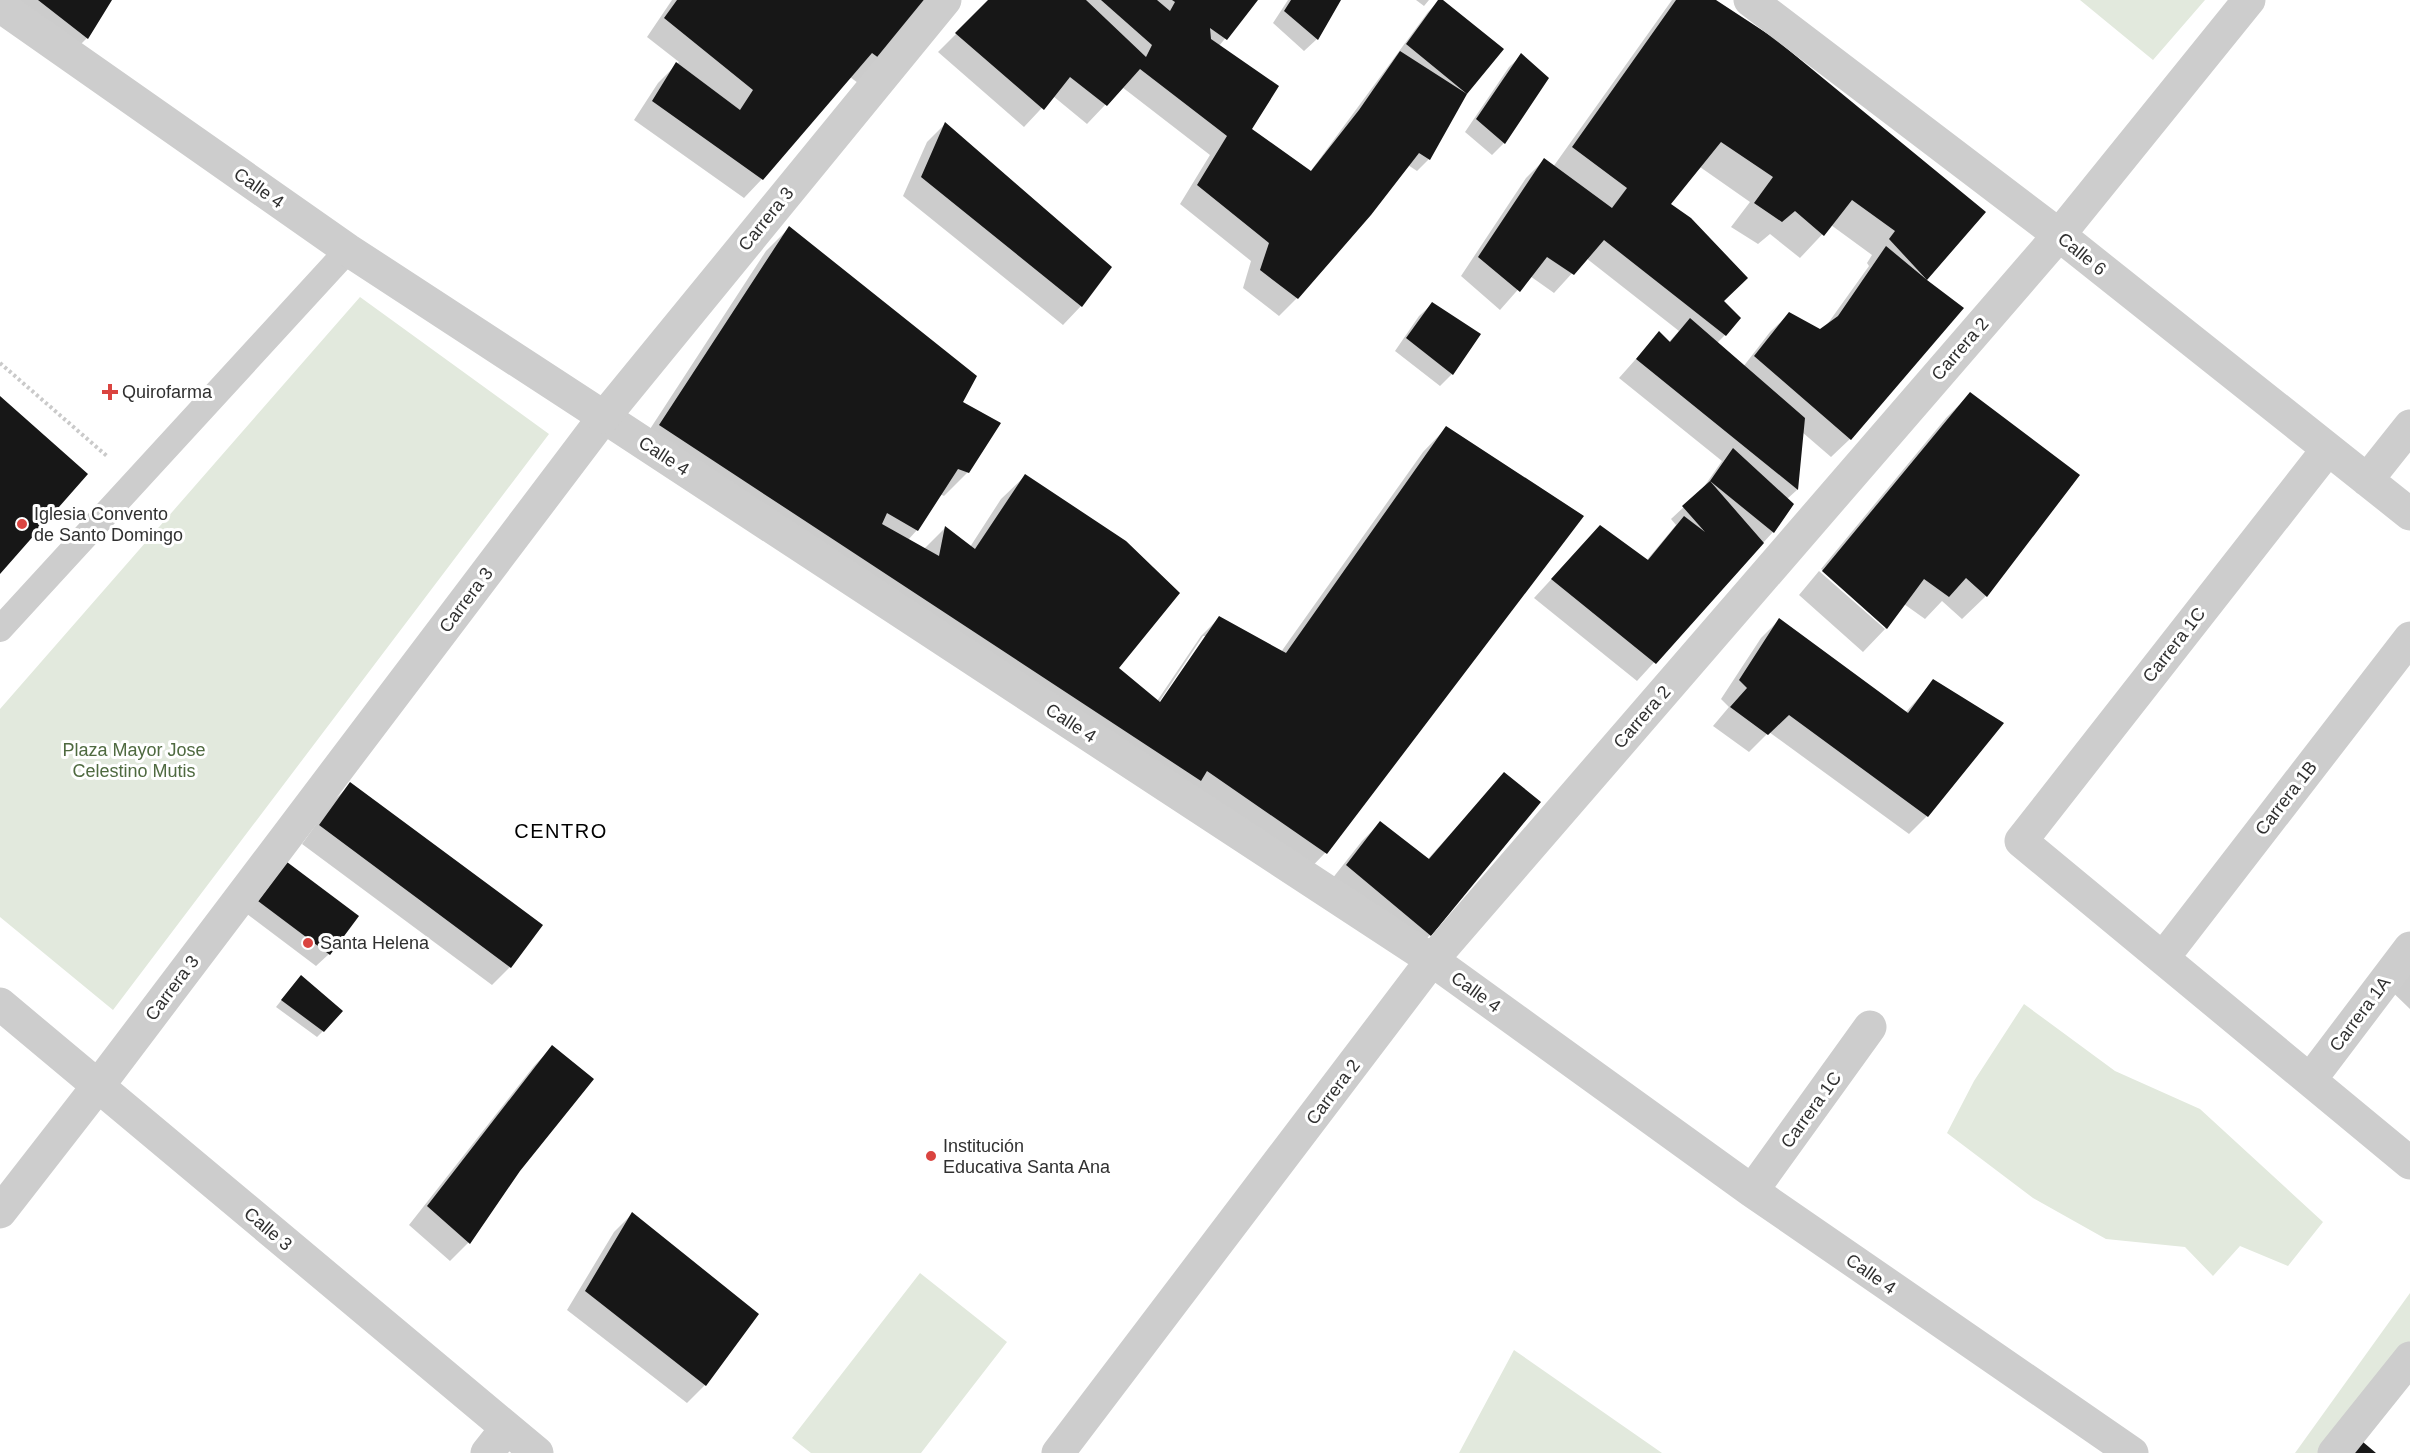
<svg xmlns="http://www.w3.org/2000/svg" width="2410" height="1453" font-family="Arial,sans-serif">
	<rect width="100%" height="100%" fill="#fff"/>
	<path fill="#e2e9dd" d="M2080,0H2205L2153,60Z
		M360,297L549,434L113,1010L0,917V709Z
		M2024,1004L2115,1071L2200,1109L2323,1222L2288,1266L2240,1246L2213,1276L2185,1247L2106,1239L2033,1198L1947,1133L1974,1081Z
		M920,1273L1007,1342L921,1453H811L792,1438Z
		M2410,1293V1354L2333,1453H2295Z
		M1514,1350L1662,1453H1459Z"/>
	<path fill="#0003" fill-rule="evenodd" d="M0,0H110L87,38L64,61Z
		M672,0H943L866,89L850,77L762,179L744,198L634,120L658,83L679,62L647,37Z
		M990,0H1256L1219,46L1250,129L1310,172L1428,12L1440,0L1502,49L1466,93L1429,159L1417,171L1408,165L1297,298L1279,316L1243,288L1251,261L1180,204L1210,155L1122,87L1087,124L1053,96L1024,127L938,52Z
		M1288,0H1339L1317,39L1304,51L1273,23Z
		M1416,0H1429L1424,6Z
		M1672,0H1714L1984,212L1926,280L1850,439L1831,457L1802,432L1797,490L1787,499L1792,504L1773,532L1637,681L1534,598L1582,546L1646,561L1676,525L1671,519L1701,491L1722,461L1619,378L1659,333L1668,343L1679,331L1586,258L1554,293L1530,276L1500,310L1461,276L1526,178L1544,160L1553,167ZM1700,167L1750,202L1731,227L1758,244L1770,234L1800,258L1831,225L1872,255L1867,263L1869,266L1826,326L1820,331L1789,314L1770,332L1743,367L1717,343L1725,335L1722,302L1669,204Z
		M1522,55L1504,143L1492,155L1465,132L1509,67Z
		M945,124L1110,267L1081,306L1063,325L903,196L927,142Z
		M789,228L961,402L968,472L944,496L940,494L917,530L908,540L924,549L945,528L970,547L1001,499L1025,476L1117,668L1157,701L1201,636L1219,618L1281,652L1423,452L1446,428L1582,516L1325,853L1302,877L637,449L766,251ZM1203,636H1207L1157,709L1155,708Z
		M1432,304L1452,374L1440,386L1395,351L1419,316Z
		M1970,394L2077,475L1986,596L1962,619L1942,601L1925,619L1904,604L1886,628L1863,652L1799,595L1819,571L1885,629V625L1821,569L1946,418Z
		M1779,620L1905,713L1934,681L1927,816L1909,834L1769,732L1749,752L1713,726L1729,707L1721,699L1761,638Z
		M1504,774L1430,935L1412,953L1328,884L1362,841L1380,823L1427,860Z
		M351,784L510,967L492,985L302,844L332,802Z
		M275,876L329,954L316,966L247,914Z
		M2410,956V1009L2383,983Z
		M295,983L323,1031L317,1037L276,1007Z
		M552,1047L519,1171L468,1243L450,1261L409,1225L534,1066Z
		M632,1214L705,1385L687,1403L567,1310L614,1232Z"/>
	<path fill="#171717" d="M38,0H112L88,39Z
		M677,0H945L891,67L872,53L763,180L652,101L676,62L740,110L753,90L664,18Z
		M988,0H1086L1146,57L1152,45L1101,0H1157L1170,11L1175,2L1172,0H1258L1227,40L1210,28L1211,39L1279,86L1252,129L1311,171L1359,110L1400,51L1467,94L1406,44L1438,0H1443L1504,49L1467,94L1430,160L1419,153L1371,215L1298,299L1260,270L1269,243L1197,185L1227,136L1140,69L1107,106L1070,77L1044,110L955,33Z
		M1291,0H1341L1318,40L1284,11Z
		M1676,0H1716L1774,38L1986,212L1927,280L1964,308L1851,440L1754,356L1789,312L1820,329L1838,316L1886,246L1927,280L1889,239L1895,231L1852,200L1824,236L1795,211L1782,222L1754,203L1773,177L1721,142L1671,204L1691,218L1748,278L1724,301L1741,318L1726,336L1604,240L1574,275L1547,257L1520,292L1478,257L1544,158L1612,208L1627,188L1572,147Z
		M1521,53L1549,78L1505,144L1476,119Z
		M945,122L1112,267L1082,307L921,177Z
		M789,226L977,376L963,402L1001,423L969,473L958,469L918,531L887,513L882,524L939,556L945,526L975,549L1025,474L1126,541L1180,593L1119,668L1160,702L1219,616L1286,653L1446,426L1584,516L1327,854L1207,771L1201,781L659,425Z
		M1432,302L1481,334L1453,375L1406,338Z
		M1690,318L1805,418L1798,490L1636,359L1659,331L1670,342Z
		M1970,392L2080,475L1987,597L1966,578L1949,597L1924,579L1887,629L1822,571Z
		M0,396L88,474L0,574Z
		M1733,448L1794,504L1774,533L1710,481L1764,543L1656,664L1551,579L1600,525L1648,560L1684,516L1705,532L1682,506L1710,481Z
		M1779,618L1908,713L1933,679L2004,723L1928,817L1789,715L1768,735L1730,707L1747,688L1739,680Z
		M1504,772L1541,802L1431,936L1346,865L1380,821L1429,859Z
		M350,782L543,925L511,968L319,825Z
		M287,862L359,916L330,955L258,901Z
		M301,975L343,1011L324,1032L281,1000Z
		M552,1045L594,1079L520,1171L470,1244L427,1206Z
		M632,1212L759,1314L706,1386L585,1291Z
		M2363,1442L2376,1453H2354Z"/>
	<g fill="none" stroke-linecap="round" stroke-linejoin="round">
		<path stroke="#cacaca" stroke-width="4" stroke-dasharray="3 3" stroke-linecap="butt" d="M0,363L108,457"/>
		<path stroke="#cdcdcd" stroke-width="26" d="M0,629L348,250"/>
		<path stroke="#cdcdcd" stroke-width="33" d="M1750,0L2059,235L2410,514
			M2328,449L2021,841L2410,1163
			M2367,480L2410,426
			M2163,958L2410,638
			M0,1004L537,1453
			M2310,1080L2410,948
			M1752,1191L1870,1027
			M0,1212L98,1086L604,417L1432,960L1752,1191L2132,1453
			M487,1453L506,1429
			M1058,1453L1432,960L2059,235L2249,0
			M2334,1453L2410,1358"/>
		<path stroke="#cdcdcd" stroke-width="33" d="M0,6L348,250L604,417L945,0"/>
	</g>
	<g fill="#da4440" stroke="#fff" stroke-width="2">
		<path d="M107 383h6v6h6v6h-6v6h-6v-6h-6v-6h6z"/>
		<circle cx="22" cy="524" r="6"/>
		<circle cx="308" cy="943" r="6"/>
		<circle cx="931" cy="1156" r="6"/>
	</g>
	<g text-anchor="middle" stroke-width="6" stroke-linejoin="round" paint-order="stroke">
		<g font-size="18" fill="#303030" stroke="#fff">
			<text transform="translate(259 188) rotate(35)" y="6">Calle 4</text>
			<text transform="translate(766 219) rotate(-51)" y="6">Carrera 3</text>
			<text transform="translate(2082 254) rotate(39)" y="6">Calle 6</text>
			<text transform="translate(1960 349) rotate(-49)" y="6">Carrera 2</text>
			<text transform="translate(664 456) rotate(33)" y="6">Calle 4</text>
			<text transform="translate(466 600) rotate(-53)" y="6">Carrera 3</text>
			<text transform="translate(2174 645) rotate(-52)" y="6">Carrera 1C</text>
			<text transform="translate(1642 717) rotate(-49)" y="6">Carrera 2</text>
			<text transform="translate(1071 723) rotate(33)" y="6">Calle 4</text>
			<text transform="translate(2286 798) rotate(-52)" y="6">Carrera 1B</text>
			<text transform="translate(172 988) rotate(-53)" y="6">Carrera 3</text>
			<text transform="translate(1476 992) rotate(36)" y="6">Calle 4</text>
			<text transform="translate(2360 1014) rotate(-53)" y="6">Carrera 1A</text>
			<text transform="translate(1333 1092) rotate(-53)" y="6">Carrera 2</text>
			<text transform="translate(1811 1110) rotate(-54)" y="6">Carrera 1C</text>
			<text transform="translate(268 1229) rotate(40)" y="6">Calle 3</text>
			<text transform="translate(1871 1274) rotate(35)" y="6">Calle 4</text>
		</g>
		<g font-size="18" fill="#303030" stroke="#fff" text-anchor="start">
			<text x="122" y="398">Quirofarma</text>
			<text x="34" y="520">Iglesia Convento<tspan x="34" dy="21">de Santo Domingo</tspan></text>
			<text x="320" y="949">Santa Helena</text>
			<text x="943" y="1152">Institución<tspan x="943" dy="21">Educativa Santa Ana</tspan></text>
		</g>
		<g font-size="18" fill="#4f6a40" stroke="#fff">
			<text x="134" y="756">Plaza Mayor Jose<tspan x="134" dy="21">Celestino Mutis</tspan></text>
		</g>
		<g font-size="20" letter-spacing="1.5" fill="#000" stroke="#fff">
			<text x="561" y="838">CENTRO</text>
		</g>
	</g>
</svg>
